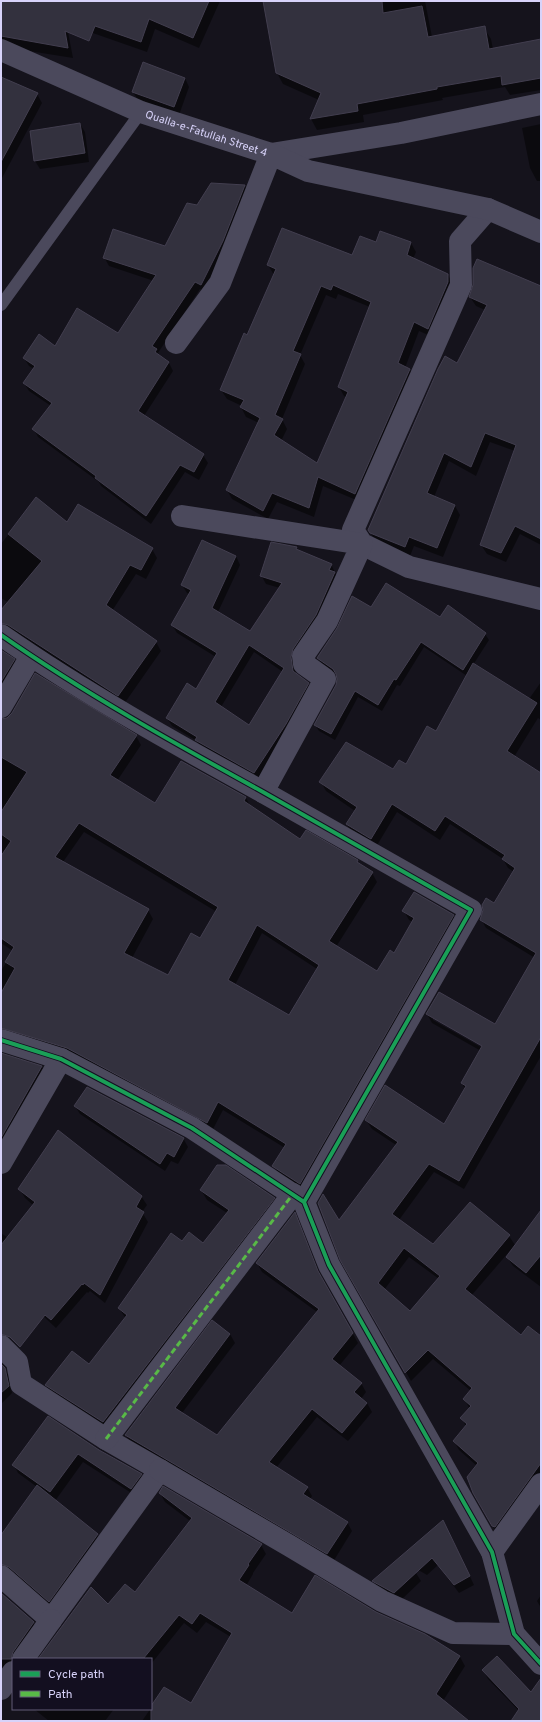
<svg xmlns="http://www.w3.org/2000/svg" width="542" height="1722" font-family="Overpass,sans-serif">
	<rect width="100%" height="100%" fill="#15131c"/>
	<path fill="#0007" fill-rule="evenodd" d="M1,1H62L73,58L4,47L1,41Z
		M89,1H220L199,48L155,29L147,52L87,31Z
		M264,1H425L432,37L484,28L491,39L493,49L541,40V90L510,95L505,87L442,98L443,100L363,115L364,122L317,130L311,119L319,100L283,84L277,73Z
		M1,78L37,94L42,103L1,180Z
		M185,78L189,87L179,115L138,100L133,92Z
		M80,124L85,132L89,162L40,169L35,161L31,131Z
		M541,124V181H537L530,168L522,128Z
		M211,184L245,186L249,195L206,293L200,289L158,353L161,358L169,363L173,371L144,416L203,455L208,463L199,480L185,472L151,524L101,486L99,482L38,437L34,429L51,406L29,391L24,383L34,369L29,366L24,358L55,347L119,335L154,281L109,266L104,257L165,248L197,206Z
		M381,232L411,243L416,252L413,259L448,275L453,284L433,337L419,331L405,368L410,370L415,379L361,502L323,486L314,517L277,502L268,519L232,499L227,490L259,423L246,417L241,407L242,406L227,399L221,390L248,336L274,275L268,265L353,257L377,243ZM338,294L370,307L339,387L344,396L347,398L317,465L281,441L287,429L282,419L305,364L300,355L326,295L336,299Z
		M541,287V545L520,534L506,562L487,554L481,545L515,451L490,442L476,476L449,461L434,497L455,506L460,515L443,557L414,546L410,556L376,542L369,530L485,310L476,306L470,297Z
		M36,499L67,523L152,549L157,558L146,579L136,574L112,611L156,642L161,651L124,704L1,632V611L8,602L1,598V544Z
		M296,547L299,552L331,564L339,581L295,666L296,674L308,683L313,692L259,780L201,748L197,741L172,726L167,718L196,690L216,657L177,633L172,625L190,595L187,593L182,585L236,556L240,565L218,612L250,632L280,588L266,584L261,575ZM254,652L283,672L250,726L221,707Z
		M371,609L440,618L485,634L489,640L473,665L529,699L541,682V720L538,718L514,757L541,775V1056L464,1189L434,1172L399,1220L433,1246L470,1203L509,1236L515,1245L471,1296L521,1336L541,1338V1480L498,1535L474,1493L477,1466L459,1450L454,1441L466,1427L462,1418L470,1409L464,1399L471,1391L433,1359L411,1381L341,1259L339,1222L396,1145L372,1129L366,1120L444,1125L465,1089L462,1083L481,1051L432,1023L427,1014L495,1025L535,958L486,928L481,919L494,904L514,872L508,868L503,859L450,824L440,840L397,812L376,847L352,833L347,824L355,811L326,791L321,782L393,771L407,766L436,732L467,676L424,647L400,686L397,685L382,711L358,697L335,740L319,731L315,725L337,685V675L322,664L318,658ZM433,1017L487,1048L486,1050L433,1020ZM409,1257L439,1279L410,1313L384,1290Z
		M1,651L14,660L19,669L1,700Z
		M1,720L136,736L141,745L117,781L155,804L182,762L246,798L251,807L300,840L357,861L360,865L372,873L377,882L336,947L378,972L394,954L413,922L409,920L404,911L453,915L458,924L305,1192L279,1175L274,1166L285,1148L223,1110L212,1131L1,1038V971L13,951L1,943ZM84,832L217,912L201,939L169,977L132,958L153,919L148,910L63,862ZM262,933L317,969L290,1016L235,985Z
		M1,1054L42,1067L47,1076L1,1155Z
		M75,1106L183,1138L188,1147L178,1164L171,1161L165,1171L80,1114Z
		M20,1189L141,1196L147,1205L142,1212L148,1222L105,1303L90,1291L88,1293L87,1292L56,1328L42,1315L1,1319V1233L8,1238L34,1206L25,1198Z
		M201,1190L274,1198L279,1208L109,1431L52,1394L46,1385L89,1366L126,1319L119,1308L182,1243L203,1244L227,1213L207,1200Z
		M541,1211V1287L513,1266L507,1257Z
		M295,1214L323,1281L358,1343L339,1366L361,1383L366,1392L361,1399L367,1403L372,1412L348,1441L317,1417L276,1468L307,1487L312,1496L310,1499L347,1522L352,1531L333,1562L131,1444L126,1435L230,1334L235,1343L182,1413L217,1436L317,1312L262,1272L257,1263Z
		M1,1365L9,1376L12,1393L1,1404Z
		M99,1450L141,1475L146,1483L136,1496L83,1462L55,1501L97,1534L103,1544L55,1611L1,1575V1536L37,1487L18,1473L14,1465Z
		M160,1493L261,1545L266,1554L253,1573V1574L246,1586L292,1615L375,1613L424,1635L460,1657L465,1666L443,1701L467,1721H142L151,1708L192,1704L231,1637L206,1622L197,1633L184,1623L151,1664V1659H40L109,1606L136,1593L190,1521L165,1502Z
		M447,1529L474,1585L459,1593L438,1565L427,1575L408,1564Z
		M401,1557L416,1573L421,1581L400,1601L378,1589L374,1581Z
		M1,1594L33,1623L39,1632L13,1672L1,1682Z
		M541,1595V1608L537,1601Z
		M483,1670L541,1703V1721H512L519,1711L488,1679Z
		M34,1709H114L105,1721H49Z"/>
	<path fill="#33313e" stroke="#423e4f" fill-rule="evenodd" d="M1,1H209L193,38L149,19L141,42L95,26L89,41L65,31L68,48L1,36Z
		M263,1H382L383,13L422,6L428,37L485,26L489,49L541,39V78L502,85L501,76L437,87V89L357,104L358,111L310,119L321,93L276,73Z
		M143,62L185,78L174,107L132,92Z
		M1,77L38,93L1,162Z
		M80,123L85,153L34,161L30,131Z
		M211,183L245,185L223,241L201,285L195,282L152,346L157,349L155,352L169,362L138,411L204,454L194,472L180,465L146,516L95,478L96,476L32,429L52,403L23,383L35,366L23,358L39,334L55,346L77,308L118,333L156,275L103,258L113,229L165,246L187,203L197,205Z
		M282,228L352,255L360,236L376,242L380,231L411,242L407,255L448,274V282L428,329L414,322L398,363L410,369L355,494L318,477L309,508L272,493L263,511L226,490L260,418L240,407L244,400L220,390L244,333L247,335L276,269L267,265ZM333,285L371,302L338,387L348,392L317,463L274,435L283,419L275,415L301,354L293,351L321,286L331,290Z
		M477,259L541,286V539L515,526L501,553L480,545L516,445L485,433L471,467L444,453L427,493L455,505L437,548L409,537L405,547L370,533L368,530L438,369L445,356L457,363L487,305L469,297L473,285V268Z
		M36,497L67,522L78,504L153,548L141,570L130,565L106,605L157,641L118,696L8,625L1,623V610L42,561L8,534Z
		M202,540L236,556L212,608L250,631L282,583L260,576L271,542L297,547L296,549L332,564L329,570L335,572L316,615L293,649L291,657L293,671L309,683L286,724L254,773L195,740L197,737L166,718L187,683L196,689L217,653L171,625L191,590L181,585ZM249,645L284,668L249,725L215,702Z
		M386,583L440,617L448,605L486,633L463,670L421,642L396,680L394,679L378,705L355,691L331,734L314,725L336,685L337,679L336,674L333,669L317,658L337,628L352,596L371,607Z
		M1,650L15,659L1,682Z
		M473,663L537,703L507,751L541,773V1037L459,1181L429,1164L392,1214L433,1244L470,1202L510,1235L465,1289L521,1335L528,1326L541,1336V1463L495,1527L492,1526L473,1493L467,1477L478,1463L453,1441L467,1424L460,1418L471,1406L463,1399L472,1388L428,1350L405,1373L340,1260L318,1203L323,1194L339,1220L398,1142L365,1120L385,1085L444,1124L466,1086L461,1083L482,1046L426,1014L439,992L495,1024L536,953L480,920L483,910L482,905L486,898L494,903L515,868L502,859L505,855L445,816L435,831L392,804L371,839L346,824L357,807L319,782L346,742L393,769L399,760L406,764L427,726L436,731ZM404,1248L440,1276L410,1311L378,1283Z
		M35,673L137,735L110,775L155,803L181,761L246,797L244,801L300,839L306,830L358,860L357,862L373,872L329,941L377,971L390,950L394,953L414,918L402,911L414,892L454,915L300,1184L272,1166L286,1144L218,1102L207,1123L67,1048L1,1028V993L15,968L5,962L14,947L1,938V856L11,841L1,834V812L27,772L1,757V719L7,718L12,713ZM79,823L218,907L200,938L191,933L168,975L124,953L149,909L55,857ZM257,925L319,965L289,1015L228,980Z
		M1,1053L42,1066L1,1138Z
		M87,1087L184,1138L174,1157L167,1153L160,1164L74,1106Z
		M58,1130L142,1196L136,1207L144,1212L100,1295L84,1283L83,1285L82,1284L51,1320L45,1315L20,1347L10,1337L1,1334V1245L35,1202L18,1189Z
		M217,1165H226L275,1198L103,1422L45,1385L72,1351L89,1364L127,1315L118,1308L171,1233L182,1241L189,1232L203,1243L229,1210L200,1190Z
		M541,1210V1255L526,1273L506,1257Z
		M295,1212L318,1271L353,1333L332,1359L362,1383L354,1392L367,1403L342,1433L312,1409L269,1462L308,1487L303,1494L348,1522L327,1554L125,1435L212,1320L230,1334L175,1408L217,1435L319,1309L256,1263Z
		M1,1364L5,1368L9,1386L1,1393Z
		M48,1416L99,1450L142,1474L131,1489L78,1454L50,1492L12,1465Z
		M37,1485L98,1534L49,1602L9,1567L1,1564V1535Z
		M163,1486L262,1544L248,1564L249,1565L239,1580L292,1613L315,1575L376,1612L425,1634L460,1656L436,1694L469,1721H151V1706L164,1687L191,1703L232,1633L200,1613L192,1624L179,1615L143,1659H38L91,1587L108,1604L125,1584L135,1592L192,1518L159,1493Z
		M443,1520L470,1576L454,1585L432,1558L394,1593L372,1581Z
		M1,1593L34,1622L13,1652L11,1659H1Z
		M497,1656L531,1692L541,1678V1721H511L519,1709L482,1670Z"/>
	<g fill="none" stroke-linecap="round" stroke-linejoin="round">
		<path stroke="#4b495c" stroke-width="12" d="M1,305L141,112"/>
		<g stroke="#4b495c" stroke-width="22">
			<path id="s1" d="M1,50L141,112L271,154L401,133L541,104"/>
			<path d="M488,209L460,241L461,285L353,530L362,544L409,567L541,599"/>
			<path d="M176,343L220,283L271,154L308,171L488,209L541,232"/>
			<path d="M182,516L362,544L327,621L303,656L304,664L325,679L263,792"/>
			<path d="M1,635C84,693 174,743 263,792C333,831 402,871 471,910L304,1202"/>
			<path d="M1,707L31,656"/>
			<path d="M1,1040L61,1059L192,1128L304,1202L329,1265L492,1552L514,1634L541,1664"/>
			<path d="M1,1163L61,1059"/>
			<path d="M1,1346L17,1362L21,1384L106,1439L160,1470L51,1620L1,1576"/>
			<path d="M106,1439L293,1194"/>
			<path d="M160,1470L290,1546L382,1601L453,1633L514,1634"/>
			<path d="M492,1552L541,1484"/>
			<path d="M23,1659L51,1620"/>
			<path d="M1,1689L13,1672"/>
		</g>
		<path stroke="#58b947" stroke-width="3" stroke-dasharray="6 3" stroke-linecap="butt" d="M106,1439L293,1194"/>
		<g stroke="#130f20" stroke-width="6">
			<path id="cycleway" d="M1,635C84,693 174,743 263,792C333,831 402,871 471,910L304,1202
				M1,1040L61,1059L192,1128L304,1202L329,1265L492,1552L514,1634L541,1664"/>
		</g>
		<use href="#cycleway" stroke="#1a9f57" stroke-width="4"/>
	</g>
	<g text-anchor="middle" stroke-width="3.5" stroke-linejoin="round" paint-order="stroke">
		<g font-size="11" fill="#d8d3fa" stroke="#130f20">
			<text dy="4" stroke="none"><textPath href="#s1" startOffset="222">Qualla-e-Fatullah Street 4</textPath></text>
		</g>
	</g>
	<rect width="542" height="1722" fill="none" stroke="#d8d3fa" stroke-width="4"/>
	<rect x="12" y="1658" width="140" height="52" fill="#130f20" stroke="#625d77"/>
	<rect x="20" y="1671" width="20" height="6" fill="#1a9f57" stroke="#625d77"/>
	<text x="48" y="1678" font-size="12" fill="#d8d3fa">Cycle path</text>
	<rect x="20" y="1691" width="20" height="6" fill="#58b947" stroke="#625d77"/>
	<text x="48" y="1698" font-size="12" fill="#d8d3fa">Path</text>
</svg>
